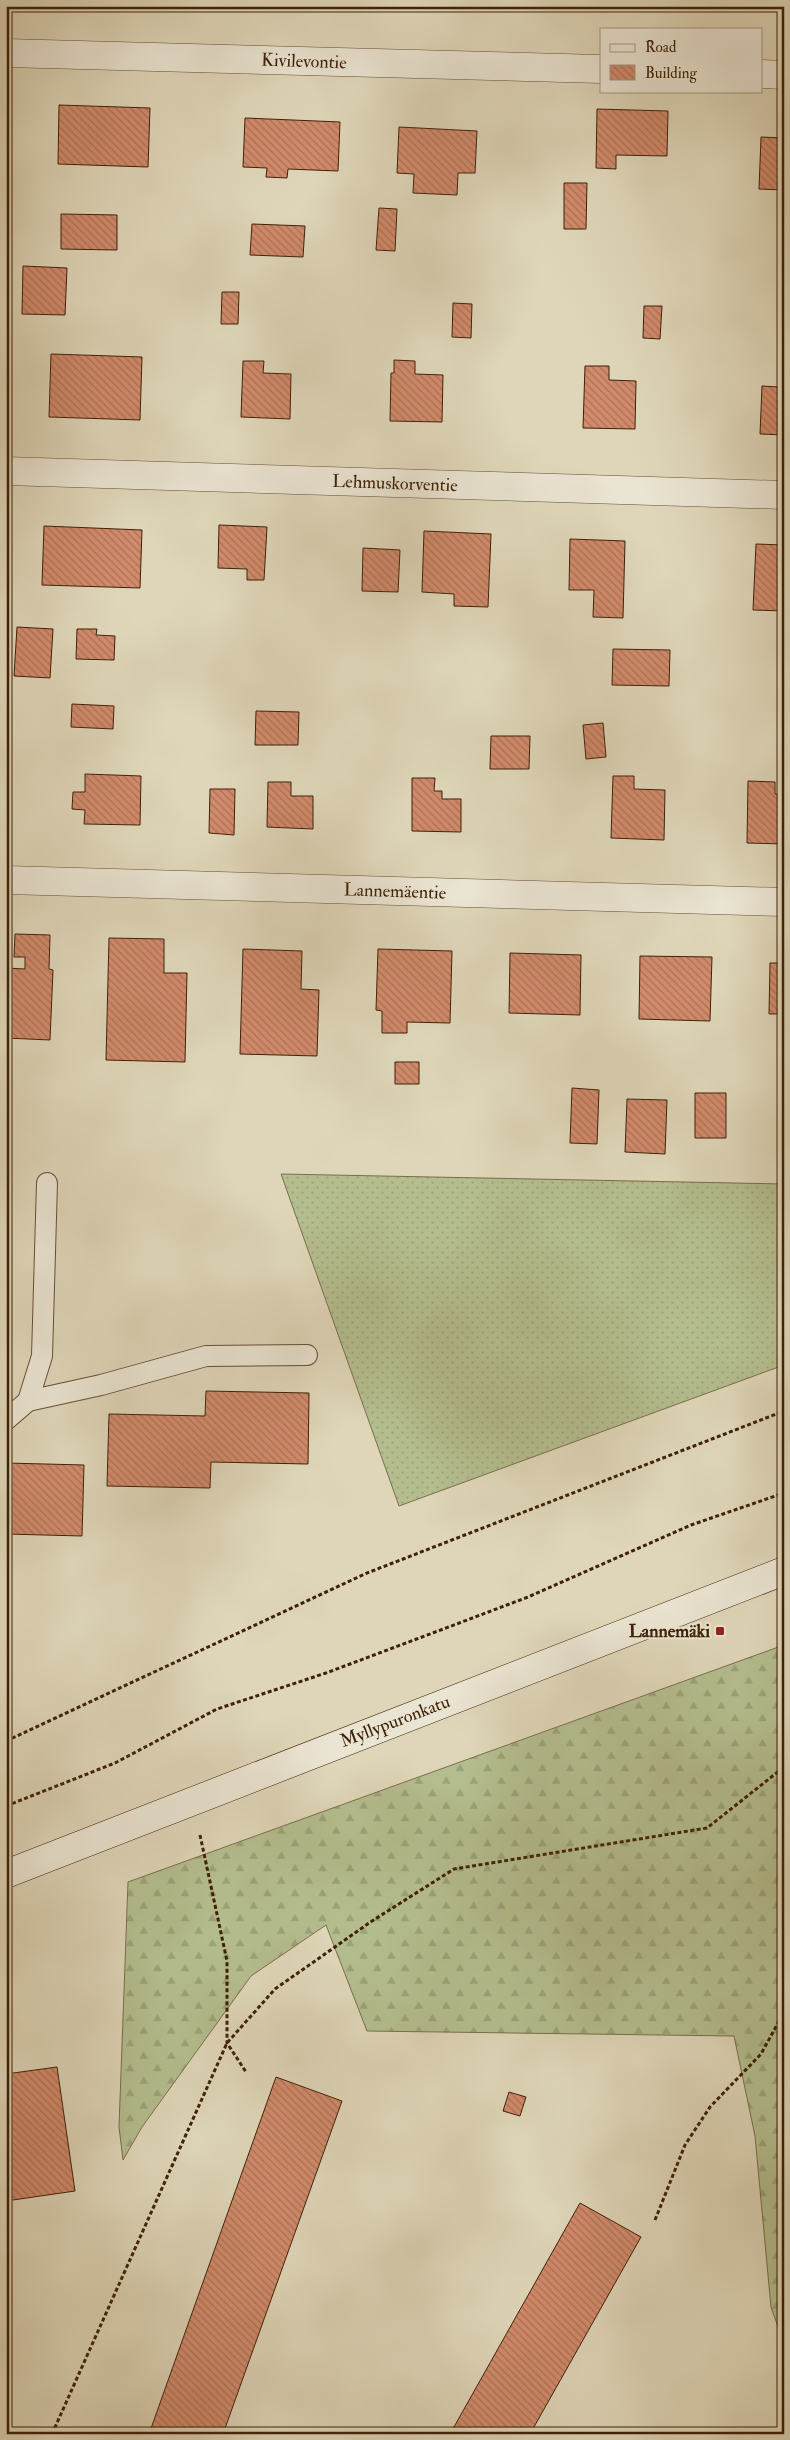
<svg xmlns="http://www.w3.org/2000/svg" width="790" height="2440" font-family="'IM FELL Double Pica',serif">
	<defs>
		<pattern id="grass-dots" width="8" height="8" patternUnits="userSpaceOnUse" patternTransform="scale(1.25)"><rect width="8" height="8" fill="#b4bd8e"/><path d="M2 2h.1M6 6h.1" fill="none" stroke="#9ca279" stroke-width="1.8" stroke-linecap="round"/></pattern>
		<pattern id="forest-firs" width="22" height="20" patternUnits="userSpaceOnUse" patternTransform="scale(1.25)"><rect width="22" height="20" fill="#b4bd8e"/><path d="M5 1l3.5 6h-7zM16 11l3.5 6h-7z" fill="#9ca279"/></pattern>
		<pattern id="building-back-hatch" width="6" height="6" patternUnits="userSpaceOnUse" patternTransform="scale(1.25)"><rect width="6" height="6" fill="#d28b6c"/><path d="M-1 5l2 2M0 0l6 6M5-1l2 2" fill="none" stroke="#ac7157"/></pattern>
	</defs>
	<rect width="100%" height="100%" fill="#dfd6b9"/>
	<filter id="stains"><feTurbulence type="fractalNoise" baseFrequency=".004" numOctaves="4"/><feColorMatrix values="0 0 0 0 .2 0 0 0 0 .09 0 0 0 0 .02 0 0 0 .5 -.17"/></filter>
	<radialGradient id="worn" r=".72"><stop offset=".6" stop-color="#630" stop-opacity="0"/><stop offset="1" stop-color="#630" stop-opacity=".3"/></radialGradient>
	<path fill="url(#grass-dots)" stroke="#796f4a" d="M281,1174L784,1184V1365L399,1506Z"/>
	<path fill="url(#forest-firs)" stroke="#796f4a" d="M784,1645V2344L771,2307L755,2136L734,2036L367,2031L326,1925L251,1976L142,2127L123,2160L119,2127L128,1882Z"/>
	<path fill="url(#building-back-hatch)" stroke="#3e2107" d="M316,6H404V11L316,9Z
		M634,6H683V11L634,9Z
		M59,105L150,108L148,167L58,164Z
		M597,109L668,111L667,156L616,155V169L596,168Z
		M245,118L340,122L338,171L288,169L287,178L266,177L267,168L243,167Z
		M399,127L477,131L475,173H458L457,195L413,193L414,174L397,173Z
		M761,137L784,138V190L759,189Z
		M564,183H587L586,229H564Z
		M379,208L397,209L395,251L376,250Z
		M61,214L117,215V250L61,249Z
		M252,224L305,226L303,257L250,255Z
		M23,266L67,268L65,315L22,314Z
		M222,292H239L238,324H221Z
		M783,299H784V335H781Z
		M453,303L472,304L471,338L452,337Z
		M644,306H662L660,339L643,338Z
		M51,354L142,357L140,420L49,417Z
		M394,360L415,361V374L443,375L442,422L390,421L391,373H394Z
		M243,361H264L263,373L291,374L290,419L241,417Z
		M585,366H609V380L636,381L635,429L583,428Z
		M779,373H784V435L760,434L762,386L779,387Z
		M219,525L267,527L264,580H247V569L218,568Z
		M44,526L142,530L140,588L42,585Z
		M424,531L491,534L488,607L454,606V594L422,592Z
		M570,539L625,541L623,618L593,617L594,590H569Z
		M756,544L784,545V611L753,610Z
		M363,548L400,550L398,592L362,591Z
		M17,627L53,629L50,678L14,676Z
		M77,629H97L96,635L115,636L114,660L76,659Z
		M613,649L670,650L669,686L612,685Z
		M72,704L114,706L113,729L71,727Z
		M256,711L299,712L298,745H255Z
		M603,723L606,757L586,759L583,725Z
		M491,736H530L529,769H490Z
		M85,774L141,776L140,825L84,824L85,810L72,809L73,792H85Z
		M613,776H634V789L665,790L664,840L611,838Z
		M412,778H435L434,791H442V799H461V832L412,831Z
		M748,781L775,782V794H784V844L747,843Z
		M268,782H291V796H313V829L267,827Z
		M210,789H235L234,835L209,833Z
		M15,934L50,935L49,969L53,970L50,1040L6,1038V968L25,969V957H14Z
		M109,938L164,939V973H187L185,1062L106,1060Z
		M243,949L302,951L301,989L319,990L317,1056L240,1054Z
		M378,949L452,951L450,1023L407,1022V1033H382V1011L376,1010Z
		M510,953L581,955L580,1015L509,1013Z
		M640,956L712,957L710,1021L639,1019Z
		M770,963H784V1014H769Z
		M395,1062H419V1084H395Z
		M572,1088L599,1090L597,1144L570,1143Z
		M695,1093H726V1138H695Z
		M627,1099L667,1100L665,1154L625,1152Z
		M206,1391L309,1393L308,1464L211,1462L210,1488L107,1486L109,1414L205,1416Z
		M6,1463L84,1465L82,1536L6,1534Z
		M57,2067L75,2191L6,2201V2074Z
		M276,2077L342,2101L223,2434H149Z
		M509,2092L526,2097L520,2116L503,2111Z
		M580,2203L641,2237L530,2434H450Z"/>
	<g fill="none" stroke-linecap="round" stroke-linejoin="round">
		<g stroke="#664e34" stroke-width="22">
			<path id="lane" d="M28,1401L101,1385L206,1356L307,1355
				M6,1420L28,1401L42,1356L47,1183"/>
		</g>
		<g stroke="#664e34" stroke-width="29">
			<path id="street" d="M6,53L601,69
				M761,74L784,75
				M6,471L784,495
				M6,880L784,902"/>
		</g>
		<g stroke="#3e2107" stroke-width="29">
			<path id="secondary" d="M6,1874L784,1571"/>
		</g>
		<path stroke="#3e2107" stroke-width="3" stroke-dasharray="4 2.5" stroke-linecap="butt" d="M6,1741L367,1573L784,1411
			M6,1806L115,1763L217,1709L326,1673L438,1631L528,1597L691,1525L784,1493
			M200,1835L227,1961V2043L246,2072
			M655,2220L685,2145L710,2107L761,2054L784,2012
			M52,2434L227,2043L275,1989L372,1921L454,1869L707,1828L784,1767"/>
		<use href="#lane" stroke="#eae4d2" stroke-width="20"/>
		<use href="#street" stroke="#eae4d2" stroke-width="28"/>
		<use href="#secondary" stroke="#eae4d2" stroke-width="28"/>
	</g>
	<rect fill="#8f2418" stroke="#eae4d2" stroke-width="2" x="715" y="1626" width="10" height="10" rx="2.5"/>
	<g text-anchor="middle" stroke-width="4" stroke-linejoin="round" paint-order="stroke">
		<g font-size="18" fill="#3e2107" stroke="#eae4d2">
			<text transform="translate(304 61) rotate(2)" y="6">Kivilevontie</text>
			<text transform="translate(395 483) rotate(2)" y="6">Lehmuskorventie</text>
			<text transform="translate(395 891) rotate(2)" y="6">Lannemäentie</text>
			<text transform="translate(395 1721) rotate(-21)" y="6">Myllypuronkatu</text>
		</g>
		<g font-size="18" font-weight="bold" fill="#3e2107" stroke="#eae4d2" text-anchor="end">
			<text x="710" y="1637">Lannemäki</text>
		</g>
	</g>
	<rect width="790" height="2440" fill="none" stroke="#dfd6b9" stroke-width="25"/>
	<rect x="8" y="8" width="775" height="2425" fill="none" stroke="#3e2107" stroke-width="2.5"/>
	<rect x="12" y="12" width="765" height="2415" fill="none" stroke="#3e2107"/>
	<rect x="600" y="28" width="162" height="65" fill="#eae4d2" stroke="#a59681"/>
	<rect x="610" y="44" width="25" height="8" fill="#eae4d2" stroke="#a59681"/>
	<text x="645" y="52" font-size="15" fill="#3e2107">Road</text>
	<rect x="610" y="65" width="25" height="15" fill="url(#building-back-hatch)" stroke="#a59681"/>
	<text x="645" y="78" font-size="15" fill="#3e2107">Building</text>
	<rect width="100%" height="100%" filter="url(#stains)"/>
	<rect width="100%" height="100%" fill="url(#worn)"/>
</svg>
